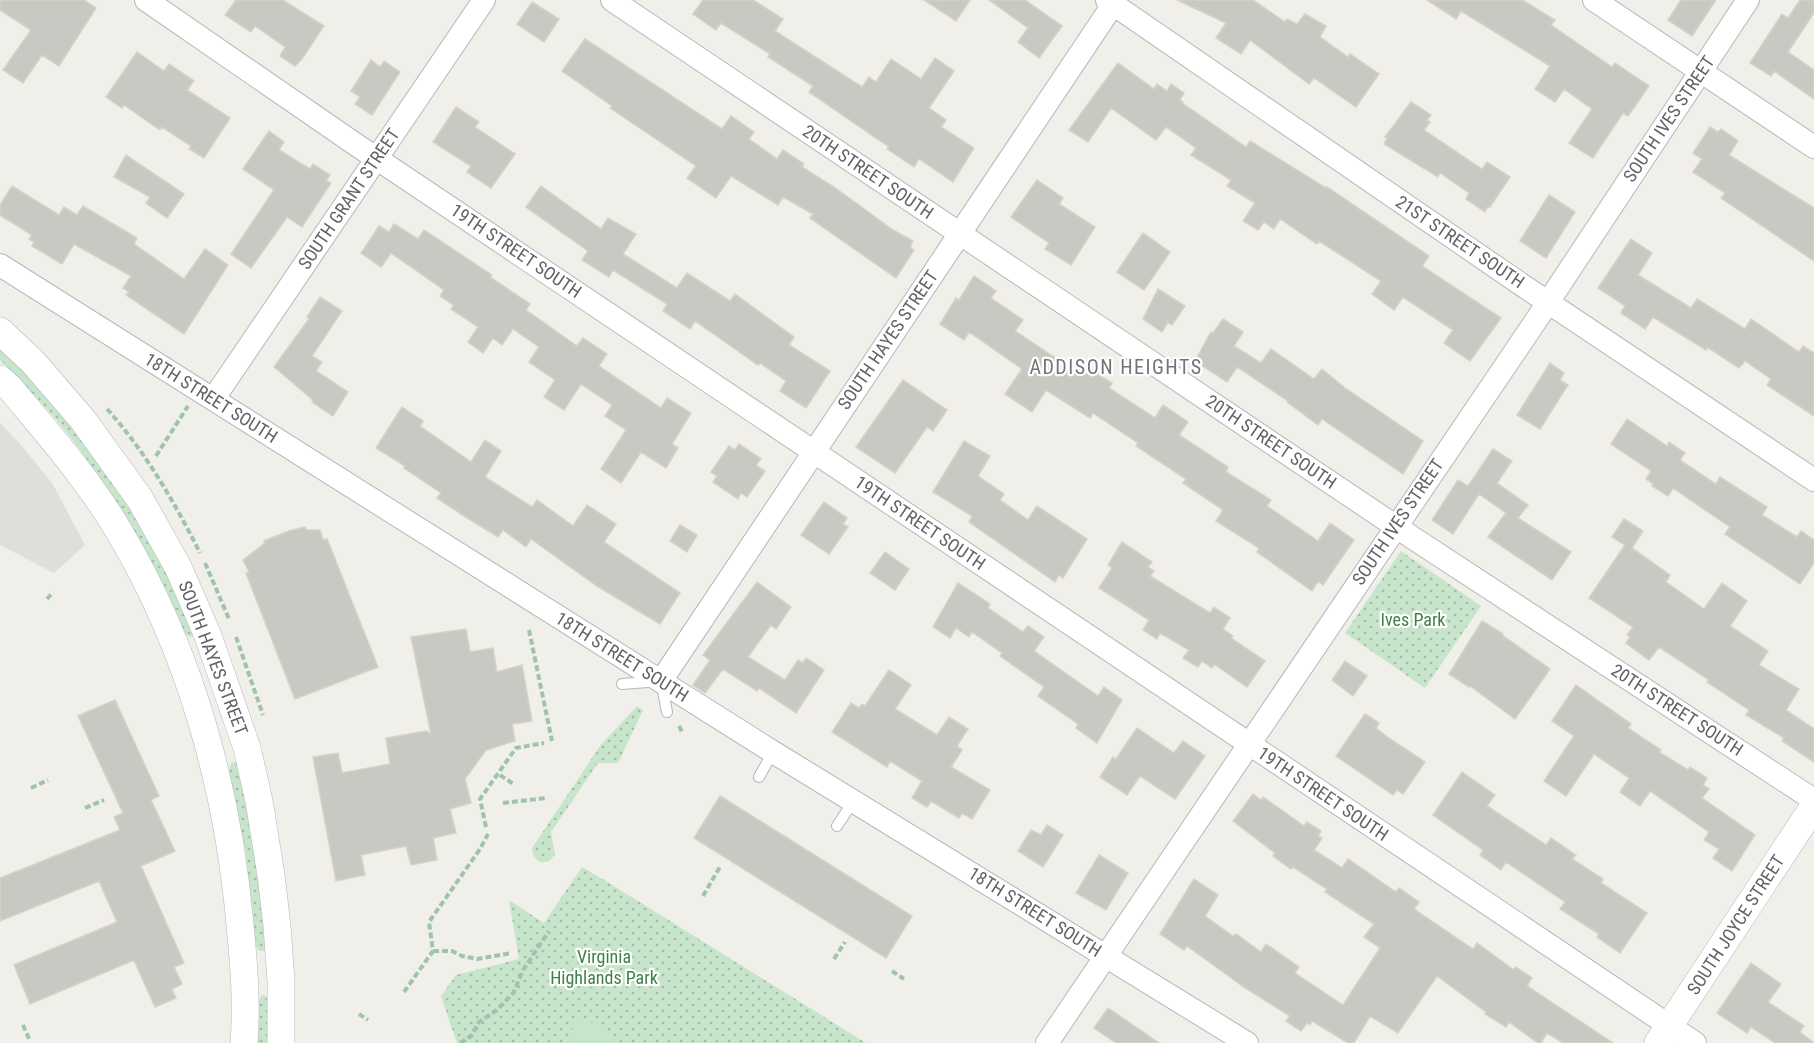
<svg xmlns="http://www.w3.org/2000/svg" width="1814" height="1043" font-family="'Roboto Condensed',sans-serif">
	<defs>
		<pattern id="grass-dots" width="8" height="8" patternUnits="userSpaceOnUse" patternTransform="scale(1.5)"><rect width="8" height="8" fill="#c7e5ca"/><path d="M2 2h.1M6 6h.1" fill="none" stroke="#a5bda8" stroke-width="1.8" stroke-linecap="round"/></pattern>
	</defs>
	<rect width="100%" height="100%" fill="#f0efe9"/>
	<path fill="#dfdeda" d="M0,423L21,445L52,483L85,545L54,573L0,545Z"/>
	<path fill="url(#grass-dots)" d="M0,344L69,416L158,549L193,636L190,637L184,633C141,532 81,436 0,360Z
		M1401,551L1481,606L1425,688L1345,633Z
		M637,706L643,710L618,763H598L551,832L555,854C547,867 533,864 532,848L600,746Z
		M235,762L239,765L247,793L268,948L265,951H259L256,946L246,855L229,771L231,763Z
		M582,867L609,883L866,1043H457L441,996L456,975L519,959L509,900L544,923Z
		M262,995L269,997L270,1043H257V1003Z"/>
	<path fill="#c7e5ca" d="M581,1016L613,1037L609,1043H564Z"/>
	<path fill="#c9c9c3" stroke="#d5d2c7" stroke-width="1.5" d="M0,0H84L96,8L59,66L42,55L23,83L3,70L31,30L0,10Z
		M236,0H283L324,26L302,59L295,66L280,56L285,47L255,26L251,32L225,15Z
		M703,0H753L783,19L775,31L862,87L869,77L876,82L891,59L921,79L935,58L954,71L929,108L946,120L941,127L974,148L953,182L919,159L914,167L887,149L889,147L809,92L813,86L768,57L770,54L721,23L716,30L693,14Z
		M924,0H970L956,21Z
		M989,0H1025L1062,26L1039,58L1018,42L1028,28Z
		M1177,0H1253L1285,22L1287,19L1297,24L1305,14L1326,26L1320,37L1348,57L1350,54L1379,74L1356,107L1314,78L1309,84L1250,40L1241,54L1216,38L1226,23Z
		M1427,0H1522L1555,20L1551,25L1612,67L1615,63L1649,86L1628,116L1623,113L1593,158L1569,143L1592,109L1564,89L1555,102L1535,89L1550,66L1461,11L1456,19Z
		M1681,0H1716L1692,36L1668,20Z
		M1800,0H1814V13L1788,52L1814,70V99L1774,71L1771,76L1750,63L1782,14L1788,18Z
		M532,2L559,19L544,42L517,24Z
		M585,39L722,129L731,116L754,132L749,139L777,159L783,150L804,164L802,167L834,187L893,230L913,241L910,247L914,250L896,278L810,218L813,214L783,197L778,205L731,176L716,198L687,178L696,166L610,108L612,106L562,71Z
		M137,52L164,71L169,64L194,81L187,90L230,118L204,158L189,149L191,146L162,127L160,130L124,105L122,108L106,97Z
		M371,60L380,67L384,61L400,72L372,115L355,104L360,97L351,91Z
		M1118,63L1154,89L1157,84L1167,91L1171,84L1184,93L1180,100L1183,102L1182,103L1246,147L1250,141L1326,188L1327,187L1429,256L1422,266L1501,318L1470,361L1444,343L1453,330L1403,297L1394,310L1372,294L1381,281L1319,241L1317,244L1280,219L1274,229L1264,222L1258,230L1243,221L1255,203L1227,186L1231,180L1191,155L1196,148L1166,127L1156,140L1111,108L1088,142L1069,130Z
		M1411,102L1431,115L1427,120L1430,122L1424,130L1482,169L1487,162L1510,177L1490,207L1488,206L1485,212L1466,199L1469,193L1440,173L1438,177L1384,144L1387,138L1385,137Z
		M456,107L479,122L475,127L515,154L491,188L467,172L471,166L433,142Z
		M1710,127L1718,132L1721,129L1738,141L1729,155L1814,208V261L1721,198L1725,193L1693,172L1702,159L1693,153Z
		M269,131L284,142L279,150L310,169L313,164L330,175L326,181L331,183L302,227L287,217L251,268L231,254L274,190L243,169Z
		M126,155L184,194L167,218L146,203L150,197L114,177Z
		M1037,180L1063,198L1059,204L1095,227L1071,265L1045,249L1049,243L1011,217Z
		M12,186L59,215L64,207L77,215L83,206L137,238L134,244L184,279L205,249L228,265L184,334L126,295L129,292L123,288L131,276L74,244L62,264L32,246L34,242L29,239L32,235L0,215V205Z
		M541,186L601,229L608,218L636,234L623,254L677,288L687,273L730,301L735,294L794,337L789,345L830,371L806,408L780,391L786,381L760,363L758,365L695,321L690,329L663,311L667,304L613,270L609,277L582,260L588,251L526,207Z
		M1549,195L1575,212L1546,258L1520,241Z
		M394,224L418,239L424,230L492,275L490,277L530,304L526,310L577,346L583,338L607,354L599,366L661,408L667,398L691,413L672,444L678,448L666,468L641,452L621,483L601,469L626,430L605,416L612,405L581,384L564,410L544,397L555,380L529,362L539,347L513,329L502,345L493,338L483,353L468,342L478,327L451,309L454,305L440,296L444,290L391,253L381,267L361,253L379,226L389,232Z
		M1143,233L1170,252L1144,290L1117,272Z
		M1631,239L1652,253L1638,275L1691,308L1697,299L1745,329L1751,319L1799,352L1803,346L1814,353V416L1767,385L1771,379L1745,361L1739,368L1707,347L1706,350L1653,317L1645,329L1621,313L1625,306L1598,288Z
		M974,276L996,291L991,298L1023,320L1015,331L1075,371L1080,363L1112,383L1109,388L1155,418L1163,405L1188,422L1179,435L1228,467L1226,472L1271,500L1267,506L1318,541L1330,523L1354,540L1323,585L1318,581L1312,591L1257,552L1259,548L1216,521L1223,510L1183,483L1186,479L1136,446L1138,443L1093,413L1090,418L1046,390L1032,412L1005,394L1022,369L969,332L964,340L940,324L956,298L959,300Z
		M1158,289L1185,306L1172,325L1168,322L1162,332L1143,319Z
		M320,297L342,311L312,356L322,362L316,371L348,392L333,416L312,402L313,400L274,367L309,319L307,317Z
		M1223,319L1243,332L1234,346L1261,363L1271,349L1314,379L1322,369L1345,388L1423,441L1403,474L1322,419L1318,425L1287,402L1288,401L1237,367L1227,382L1195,361L1211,332L1213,333Z
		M1550,363L1564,373L1560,380L1568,385L1540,429L1517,415Z
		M903,380L947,410L933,431L927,427L895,473L856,447Z
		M402,407L423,421L420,426L471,462L485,440L501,451L485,477L532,507L537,500L573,526L587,505L616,524L604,542L680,593L660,624L597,586L531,539L526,547L503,530L498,537L461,514L437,498L441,493L404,468L405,466L376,448Z
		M1627,419L1667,446L1669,442L1685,453L1680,460L1716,484L1720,477L1767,507L1762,515L1797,537L1801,531L1814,540V563L1800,584L1725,534L1730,527L1673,488L1668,496L1652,486L1653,484L1646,479L1651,471L1611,444Z
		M964,441L990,456L978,476L1004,494L1000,500L1028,520L1037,506L1087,539L1063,578L1059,575L1055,582L969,522L972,516L933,492Z
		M739,444L761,459L756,465L765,471L747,497L741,493L738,499L713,482L717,476L711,472L729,446L735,450Z
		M1493,449L1512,461L1497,483L1528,505L1518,518L1571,552L1552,580L1488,537L1506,513L1479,494L1453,534L1432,520L1458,480L1468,486Z
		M824,502L847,518L843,524L848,527L829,554L801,535Z
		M1624,519L1643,531L1632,548L1670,575L1666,582L1704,609L1722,583L1747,601L1730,626L1768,651L1759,665L1799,689L1786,710L1814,729V762L1782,741L1784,738L1746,715L1749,710L1707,682L1709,680L1659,647L1649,660L1626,643L1630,637L1627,635L1633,627L1589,598L1625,545L1612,537Z
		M680,525L697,535L687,552L670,541Z
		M305,527L306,530H320L323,540L327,539L378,667L295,699L246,573L249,572L243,560L265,543L264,541L289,531Z
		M1122,542L1152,562L1148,567L1154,571L1150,576L1210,613L1214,607L1230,618L1223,629L1233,636L1231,638L1265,661L1247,687L1214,664L1212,668L1202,661L1198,667L1183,658L1189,650L1160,633L1157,639L1143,630L1149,620L1099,588L1112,568L1108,565Z
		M885,552L909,569L895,590L870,573Z
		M757,582L791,607L776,629L771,625L748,657L785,680L798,660L803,663L806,658L824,670L796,713L759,688L757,691L723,669L705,693L693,685L710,660L703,655Z
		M958,583L990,604L988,608L1023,632L1028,626L1044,637L1034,651L1098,696L1104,687L1122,700L1097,743L1076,728L1078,724L1038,696L1044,687L1000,656L1002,653L972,632L969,637L956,628L950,638L933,627Z
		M1482,621L1503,634L1502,635L1550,669L1515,719L1470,686L1469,687L1449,674Z
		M466,629L470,652L493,648L497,672L522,665L532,721L512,724L515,741L486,750L465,779L471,803L450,809L456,833L433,838L437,860L411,865L406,846L361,855L365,875L336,881L313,757L338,753L342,773L390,764L386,738L426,731L431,734L411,637Z
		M1345,661L1367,676L1353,696L1332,680Z
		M889,670L911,685L895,709L937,735L949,717L968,729L957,746L962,750L951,767L990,790L972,819L962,813L959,818L931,801L927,807L912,798L922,781L890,761L887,767L832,732L851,703L859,708L862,704L865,706Z
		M1576,685L1631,724L1628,728L1661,750L1659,752L1688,770L1690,767L1707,778L1703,785L1709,789L1702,798L1755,835L1732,871L1713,858L1719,849L1704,840L1709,832L1650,791L1640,806L1620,792L1629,778L1594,754L1566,796L1544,781L1574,736L1552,721Z
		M115,700L159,796L151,800L175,851L141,866L184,963L174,967L182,984L172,989L176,998L155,1007L134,960L30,1004L14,965L117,922L99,881L0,921V878L120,830L114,817L123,813L78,716Z
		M1365,714L1379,723L1376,728L1386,736L1425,762L1403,794L1397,790L1393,795L1336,756Z
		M1137,728L1174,753L1183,741L1205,756L1175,799L1140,776L1127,795L1100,777L1113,757L1116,759Z
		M1462,772L1495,795L1487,806L1546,845L1551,838L1576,855L1572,859L1603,879L1601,883L1647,913L1620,953L1597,937L1599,934L1560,909L1565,902L1506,862L1501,870L1480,855L1483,850L1433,815Z
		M1253,794L1261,800L1263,797L1304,826L1307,822L1321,831L1318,836L1322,838L1314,850L1342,868L1348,859L1396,892L1399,888L1419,902L1414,909L1473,949L1477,943L1514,970L1516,967L1532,978L1527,986L1613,1043H1563L1547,1033L1541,1043H1538L1509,1022L1506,1027L1485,1014L1486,1012L1437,976L1398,1033L1370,1016L1354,1043H1348L1312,1021L1310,1025L1307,1023L1301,1031L1286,1021L1290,1016L1245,988L1187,946L1184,950L1160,934L1194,879L1218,895L1205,916L1233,936L1236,934L1261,952L1266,944L1299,967L1295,973L1343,1005L1380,948L1364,937L1374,924L1325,892L1327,889L1293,867L1291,869L1273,856L1275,853L1233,821Z
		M720,796L912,916L886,958L694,838Z
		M1047,825L1063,835L1043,867L1018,851L1031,830L1041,835Z
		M1099,855L1128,873L1106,910L1076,893Z
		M1751,963L1781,984L1768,1002L1804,1026L1800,1032L1814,1043H1775L1751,1027L1747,1033L1717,1013Z
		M1108,1008L1159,1043H1116L1094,1028Z"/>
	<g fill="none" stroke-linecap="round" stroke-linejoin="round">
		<g stroke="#b5b7bc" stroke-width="12">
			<path id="service" d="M622,684L661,681L667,712
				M759,777L773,752
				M837,826L854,800"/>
		</g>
		<g stroke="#b5b7bc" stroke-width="24">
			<path id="minor" d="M146,0L355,144L1695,1043
				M612,0L1416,540L1814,800
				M1107,0L1525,287L1814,480
				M1594,0L1814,147
				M0,265L773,752L1247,1043
				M214,398L484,0
				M661,681L1116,0
				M1047,1043L1535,322L1748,0"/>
		</g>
		<g stroke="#b5b7bc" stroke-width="28">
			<path id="tertiary" d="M0,331L33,362L83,420L140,499L179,569L208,636L247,748L259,801L271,875L277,926L281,981V1043
				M0,379L10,388C49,435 89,480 120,533C190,651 228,788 240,925C244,965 247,1003 244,1043
				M1658,1043L1814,806"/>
		</g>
		<path stroke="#a0c3ad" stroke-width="4" stroke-dasharray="6 3" stroke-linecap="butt" d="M107,409C145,451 175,503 200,553
			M156,456L188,406
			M205,563L229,619
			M47,599L53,592
			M529,630L552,741
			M236,637L263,715
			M679,726L682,732
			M500,775L515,785
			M31,788L48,780
			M503,803L546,798
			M85,808L104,800
			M486,827L480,799L516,748L544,743
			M703,896L721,865
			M433,951H452L462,956L477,959L512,953
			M834,959L845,942
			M892,971L904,979
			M404,992L433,951L429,922L480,849L488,834
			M359,1014L368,1020
			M23,1025L30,1041
			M460,1043L471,1036L479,1022L497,1010L514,992L523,970L549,931"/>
		<use href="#service" stroke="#fff" stroke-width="10"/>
		<use href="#minor" stroke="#fff" stroke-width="22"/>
		<use href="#tertiary" stroke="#fff" stroke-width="27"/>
	</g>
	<g text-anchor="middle" stroke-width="4.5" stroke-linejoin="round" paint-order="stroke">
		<g font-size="18" fill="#606267" stroke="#fff">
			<text transform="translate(1669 119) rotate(-56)" y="6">SOUTH IVES STREET</text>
			<text transform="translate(868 172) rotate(34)" y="6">20TH STREET SOUTH</text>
			<text transform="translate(349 199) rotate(-56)" y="6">SOUTH GRANT STREET</text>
			<text transform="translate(1460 242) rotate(34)" y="6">21ST STREET SOUTH</text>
			<text transform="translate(516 251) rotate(34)" y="6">19TH STREET SOUTH</text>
			<text transform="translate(888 340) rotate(-56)" y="6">SOUTH HAYES STREET</text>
			<text transform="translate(211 398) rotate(32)" y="6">18TH STREET SOUTH</text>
			<text transform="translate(1271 442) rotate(34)" y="6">20TH STREET SOUTH</text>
			<text transform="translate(1398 522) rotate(-56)" y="6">SOUTH IVES STREET</text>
			<text transform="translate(920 523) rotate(34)" y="6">19TH STREET SOUTH</text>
			<text transform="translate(622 657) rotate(32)" y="6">18TH STREET SOUTH</text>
			<text transform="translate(213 658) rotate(69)" y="6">SOUTH HAYES STREET</text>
			<text transform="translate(1677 710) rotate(33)" y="6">20TH STREET SOUTH</text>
			<text transform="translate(1323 794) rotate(34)" y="6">19TH STREET SOUTH</text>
			<text transform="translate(1035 912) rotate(32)" y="6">18TH STREET SOUTH</text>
			<text transform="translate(1736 925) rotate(-57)" y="6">SOUTH JOYCE STREET</text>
		</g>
		<g font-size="18" fill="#3c8245" stroke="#fff">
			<text x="1413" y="626">Ives Park</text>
			<text x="604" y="963">Virginia<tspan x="604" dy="21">Highlands Park</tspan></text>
		</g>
		<g font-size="20" letter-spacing="1.5" fill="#717479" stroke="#fff">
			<text x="1116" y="374">ADDISON HEIGHTS</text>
		</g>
	</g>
</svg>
